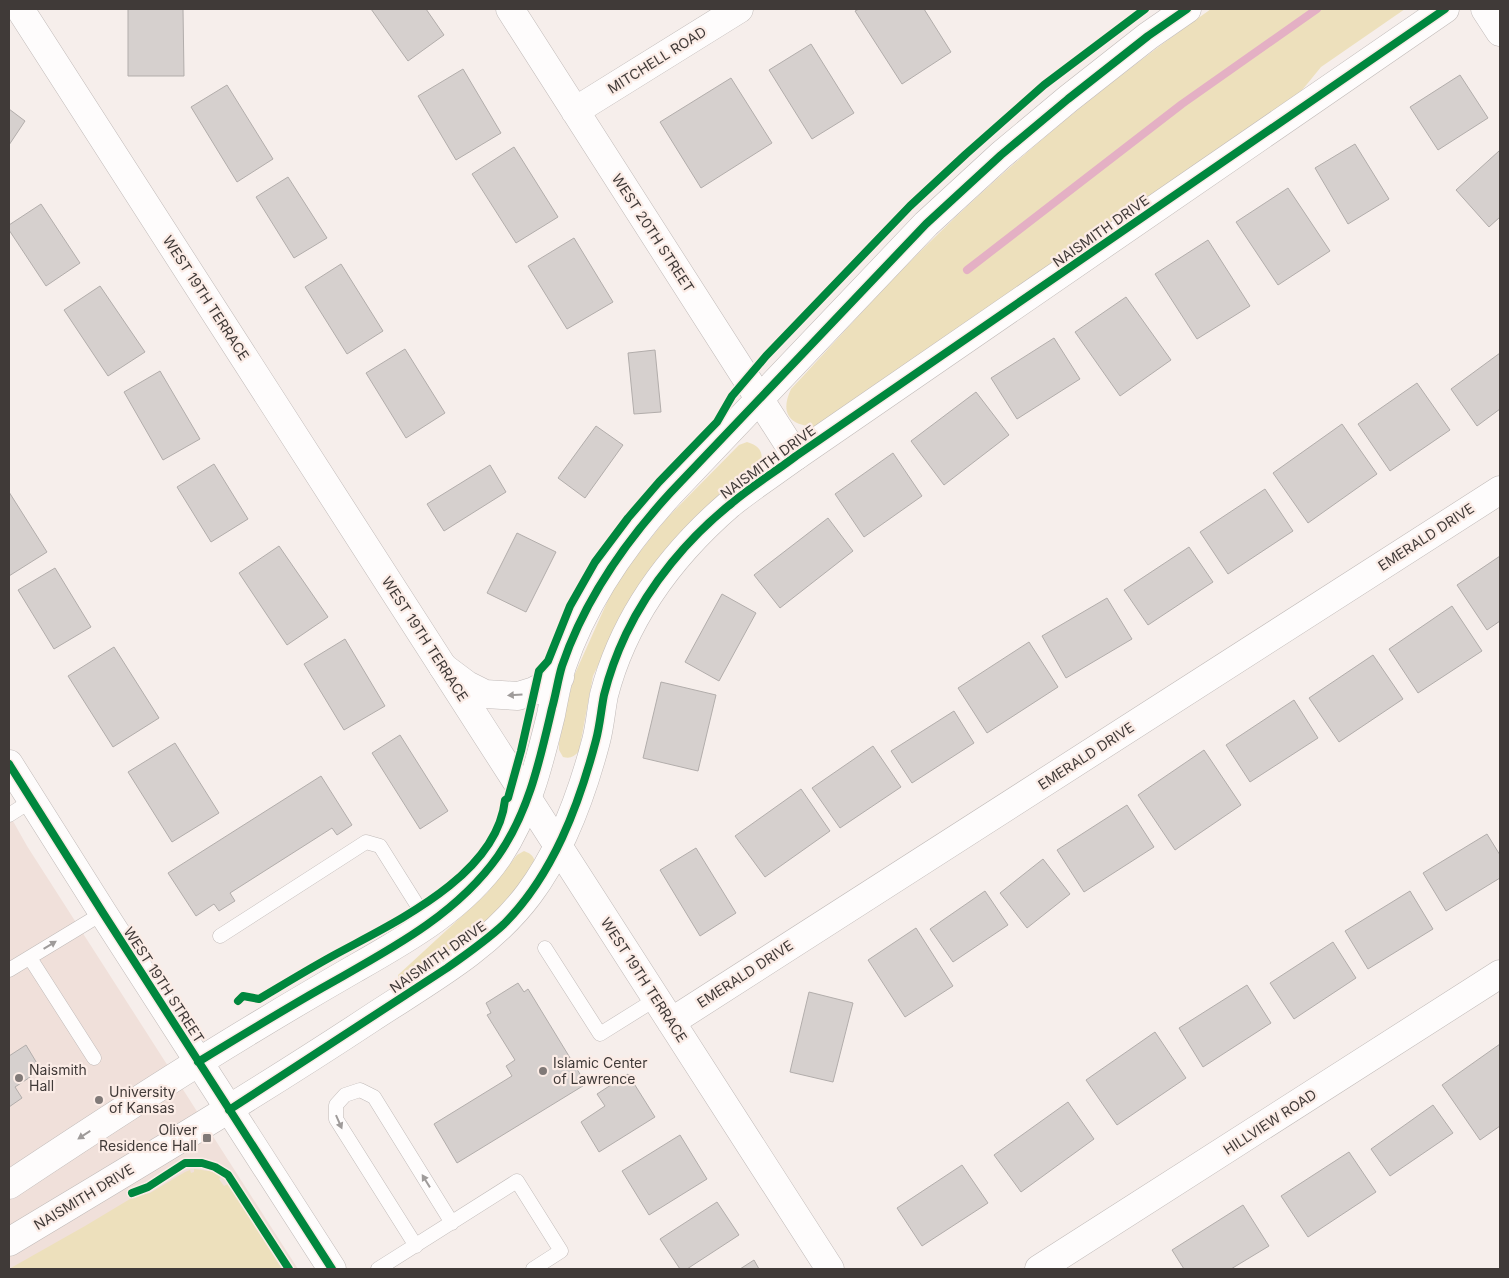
<svg xmlns="http://www.w3.org/2000/svg" width="1509" height="1278" font-family="Inter,sans-serif">
	<rect width="100%" height="100%" fill="#f6eeeb"/>
	<path fill="#f0e0da" d="M9,814L27,846L298,1269H9Z"/>
	<path fill="#ede0bc" d="M1211,9H1405L1321,67L1303,89L1294,97L817,427C791,426 779,415 791,389C838,339 884,286 934,238C1020,154 1113,78 1211,9Z
		M747,442C761,446 765,454 759,468L683,530L629,600L593,676L579,751C574,757 570,759 563,757L559,750V743L573,678L617,580L667,518L739,445Z
		M524,851C532,854 535,857 535,866L505,905L464,940L401,980L398,979V975L487,893L517,855Z
		M194,1169L216,1172L221,1177L219,1179L224,1186L228,1184L282,1269H9L85,1226L135,1196L150,1193L185,1172L190,1170L191,1173L194,1172Z"/>
	<g fill="none" stroke-linecap="round" stroke-linejoin="round">
		<path stroke="#e4b0c4" stroke-width="8" d="M967,270L1182,104L1317,9"/>
	</g>
	<path fill="#d6d0ce" stroke="#b2adab" d="M128,9H183L184,76H128Z
		M371,9H426L444,35L408,61Z
		M859,9H924L951,52L902,84L855,11Z
		M811,44L854,113L812,139L769,70Z
		M463,69L501,133L456,160L418,96Z
		M1460,75L1488,118L1438,150L1410,107Z
		M731,78L772,143L701,188L660,122Z
		M227,85L273,159L237,182L191,107Z
		M9,109L25,121L9,145Z
		M1355,144L1389,199L1348,224L1315,168Z
		M514,147L558,217L516,243L472,174Z
		M1499,151L1500,153V217L1489,227L1456,190Z
		M288,177L327,238L294,258L256,197Z
		M1288,188L1330,251L1278,285L1236,222Z
		M41,204L80,263L46,286L9,230V225Z
		M574,238L613,302L567,329L528,266Z
		M1208,240L1250,306L1197,339L1155,274Z
		M341,264L383,331L347,354L305,287Z
		M100,286L145,352L108,376L64,310Z
		M1126,297L1171,360L1120,396L1075,332Z
		M1054,338L1080,379L1017,419L991,378Z
		M405,349L445,413L406,438L366,373Z
		M655,350L661,412L634,414L628,353Z
		M1500,353V409L1477,426L1451,389Z
		M160,371L200,439L163,460L124,392Z
		M1417,383L1450,430L1390,471L1358,424Z
		M976,392L1009,435L944,485L911,441Z
		M1342,424L1377,474L1308,523L1273,473Z
		M596,426L623,445L585,498L558,478Z
		M893,453L922,496L864,537L835,494Z
		M214,464L248,519L211,542L177,487Z
		M490,465L506,492L444,531L427,504Z
		M1265,489L1293,531L1228,574L1200,532Z
		M9,492L47,552L9,576Z
		M828,518L853,551L780,608L754,575Z
		M517,533L556,552L526,612L487,593Z
		M279,546L328,617L287,645L239,573Z
		M1189,547L1213,582L1148,625L1124,590Z
		M1500,556V621L1487,630L1457,585Z
		M55,568L91,627L54,649L18,590Z
		M722,594L756,613L719,681L685,662Z
		M1107,598L1132,639L1066,678L1042,636Z
		M1452,606L1482,651L1418,693L1389,649Z
		M345,639L385,706L344,730L304,664Z
		M1029,642L1058,687L987,733L958,688Z
		M114,647L159,718L113,747L68,676Z
		M1373,655L1403,699L1339,742L1309,698Z
		M661,682L716,695L698,771L643,758Z
		M1294,700L1318,738L1250,782L1226,745Z
		M954,711L974,743L912,783L891,751Z
		M400,735L448,811L420,829L372,753Z
		M175,743L219,813L172,842L128,772Z
		M873,746L901,787L840,828L812,788Z
		M1204,750L1241,805L1175,850L1138,795Z
		M321,776L352,825L337,835L332,828L230,893L235,901L219,911L214,904L196,916L168,873Z
		M801,789L830,831L765,877L735,836Z
		M1127,805L1154,847L1084,892L1057,850Z
		M1487,834L1500,855V878L1446,911L1423,873Z
		M696,848L736,913L700,936L660,870Z
		M1043,859L1070,894L1027,928L1000,893Z
		M985,891L1008,925L953,962L930,929Z
		M1410,891L1433,929L1368,969L1345,931Z
		M916,928L953,986L905,1017L868,960Z
		M1333,942L1356,978L1294,1019L1270,983Z
		M518,983L524,992L528,989L586,1084L457,1163L434,1124L512,1076L506,1066L515,1060L487,1015L491,1013L486,1003Z
		M1247,985L1271,1023L1203,1067L1179,1028Z
		M809,992L853,1003L833,1082L790,1072Z
		M1155,1032L1186,1078L1117,1125L1086,1080Z
		M1500,1044V1126L1480,1140L1442,1085Z
		M26,1045L41,1070L15,1087L22,1098L9,1107V1056Z
		M628,1074L655,1117L599,1152L581,1122L605,1106L597,1094Z
		M1068,1102L1094,1139L1021,1192L994,1155Z
		M1433,1105L1453,1133L1390,1176L1371,1149Z
		M680,1135L707,1179L649,1215L622,1171Z
		M1349,1152L1376,1192L1308,1237L1281,1196Z
		M962,1165L988,1203L922,1246L897,1208Z
		M717,1202L739,1235L687,1269H680L660,1239Z
		M1243,1205L1269,1246L1231,1269H1184L1172,1250Z
		M754,1260L759,1269H740Z"/>
	<g fill="none" stroke-linecap="round" stroke-linejoin="round">
		<g stroke="#c0bab8" stroke-width="15">
			<path id="service" d="M9,815L31,801
				M220,936L366,842L380,846L429,924
				M545,948L600,1034L656,999
				M30,958L94,1058
				M9,970L103,913
				M416,1246L336,1119V1105L345,1095L360,1090L374,1097L452,1223
				M378,1269L517,1181L561,1251L533,1269"/>
		</g>
		<g stroke="#c0bab8" stroke-width="29">
			<path id="minor" d="M20,9L830,1269
				M510,9L796,456
				M1485,9L1500,32
				M575,111L739,9
				M671,1022L1500,490
				M1039,1269L1500,974"/>
		</g>
		<g stroke="#c0bab8" stroke-width="29">
			<path id="tertiary" d="M443,667L467,685L485,694L518,696L534,691L560,677
				M9,1185C90,1131 171,1078 254,1028C287,1008 321,988 354,969C407,939 464,907 499,855C527,813 539,764 551,715C554,699 557,682 562,666C584,601 625,542 671,492L926,224L1001,155L1068,99L1148,36L1187,9
				M9,1242C130,1169 252,1097 370,1019C426,982 488,949 529,894C562,850 582,794 596,741C600,726 601,710 604,695C624,618 671,555 730,504C751,487 774,472 796,456L1445,9"/>
		</g>
		<g stroke="#c0bab8" stroke-width="29">
			<path id="secondary" d="M9,764L103,913L332,1269"/>
		</g>
		<use href="#service" stroke="#fefcfc" stroke-width="14"/>
		<use href="#minor" stroke="#fefcfc" stroke-width="28"/>
		<use href="#tertiary" stroke="#fefcfc" stroke-width="28"/>
		<use href="#secondary" stroke="#fefcfc" stroke-width="28"/>
		<g stroke="#fbece6" stroke-width="11">
			<path id="cycleway" d="M9,764L103,913L332,1269
				M238,1001L243,996L259,999C286,983 312,967 338,953C397,921 497,875 505,800L508,798L521,751L539,671L548,661L570,606L595,562L628,518L659,482L717,422L732,396L766,356L910,206L966,154L1044,85L1145,9
				M198,1062C239,1037 280,1012 322,988C385,952 455,917 498,856C529,812 540,759 552,708C556,694 558,679 562,666C584,601 625,542 671,492L926,224L1001,155L1068,99L1148,36L1187,9
				M229,1110L447,968C467,954 487,940 504,924C553,875 579,805 596,740C600,725 601,710 604,695C609,675 617,653 626,634C650,584 688,538 732,503C752,486 775,472 796,456L1445,9
				M132,1193L148,1187L185,1163H202L215,1167L228,1175L289,1269"/>
		</g>
		<use href="#cycleway" stroke="#00873e" stroke-width="8"/>
	</g>
	<defs><path id="oneway-solid" d="M-6-.8H1V-3.2L6.5 0L1 3.2V.8H-6Z" transform="scale(1.25)"/></defs>
	<g fill="#9f9b9a">
		<use href="#oneway-solid" transform="translate(515 695) rotate(176)"/>
		<use href="#oneway-solid" transform="translate(50 945) rotate(-31)"/>
		<use href="#oneway-solid" transform="translate(339 1122) rotate(66)"/>
		<use href="#oneway-solid" transform="translate(84 1135) rotate(147)"/>
		<use href="#oneway-solid" transform="translate(426 1181) rotate(-122)"/>
	</g>
	<g fill="#807977" stroke="#fbece6" stroke-width="2">
		<circle cx="543" cy="1071" r="5"/>
		<circle cx="19" cy="1078" r="5"/>
		<circle cx="99" cy="1100" r="5"/>
		<rect x="202" y="1133" width="10" height="10" rx="2.5"/>
	</g>
	<g text-anchor="middle" stroke-width="4.5" stroke-linejoin="round" paint-order="stroke">
		<g font-size="14" fill="#403a38" stroke="#fbece6">
			<text transform="translate(657 60) rotate(-32)" y="5">MITCHELL ROAD</text>
			<text transform="translate(1101 231) rotate(-35)" y="5">NAISMITH DRIVE</text>
			<text transform="translate(653 233) rotate(57)" y="5">WEST 20TH STREET</text>
			<text transform="translate(206 298) rotate(57)" y="5">WEST 19TH TERRACE</text>
			<text transform="translate(768 462) rotate(-36)" y="5">NAISMITH DRIVE</text>
			<text transform="translate(1426 537) rotate(-33)" y="5">EMERALD DRIVE</text>
			<text transform="translate(425 639) rotate(57)" y="5">WEST 19TH TERRACE</text>
			<text transform="translate(1086 756) rotate(-33)" y="5">EMERALD DRIVE</text>
			<text transform="translate(438 957) rotate(-35)" y="5">NAISMITH DRIVE</text>
			<text transform="translate(745 974) rotate(-33)" y="5">EMERALD DRIVE</text>
			<text transform="translate(644 980) rotate(57)" y="5">WEST 19TH TERRACE</text>
			<text transform="translate(164 985) rotate(57)" y="5">WEST 19TH STREET</text>
			<text transform="translate(1270 1122) rotate(-33)" y="5">HILLVIEW ROAD</text>
			<text transform="translate(84 1197) rotate(-31)" y="5">NAISMITH DRIVE</text>
		</g>
		<g font-size="14" fill="#403a38" stroke="#fbece6" text-anchor="start">
			<text x="553" y="1068">Islamic Center<tspan x="553" dy="16">of Lawrence</tspan></text>
			<text x="29" y="1075">Naismith<tspan x="29" dy="16">Hall</tspan></text>
			<text x="109" y="1097">University<tspan x="109" dy="16">of Kansas</tspan></text>
			<text x="197" y="1135" text-anchor="end">Oliver<tspan x="197" dy="16">Residence Hall</tspan></text>
		</g>
	</g>
	<rect width="1509" height="1278" fill="none" stroke="#403a38" stroke-width="20"/>
</svg>
